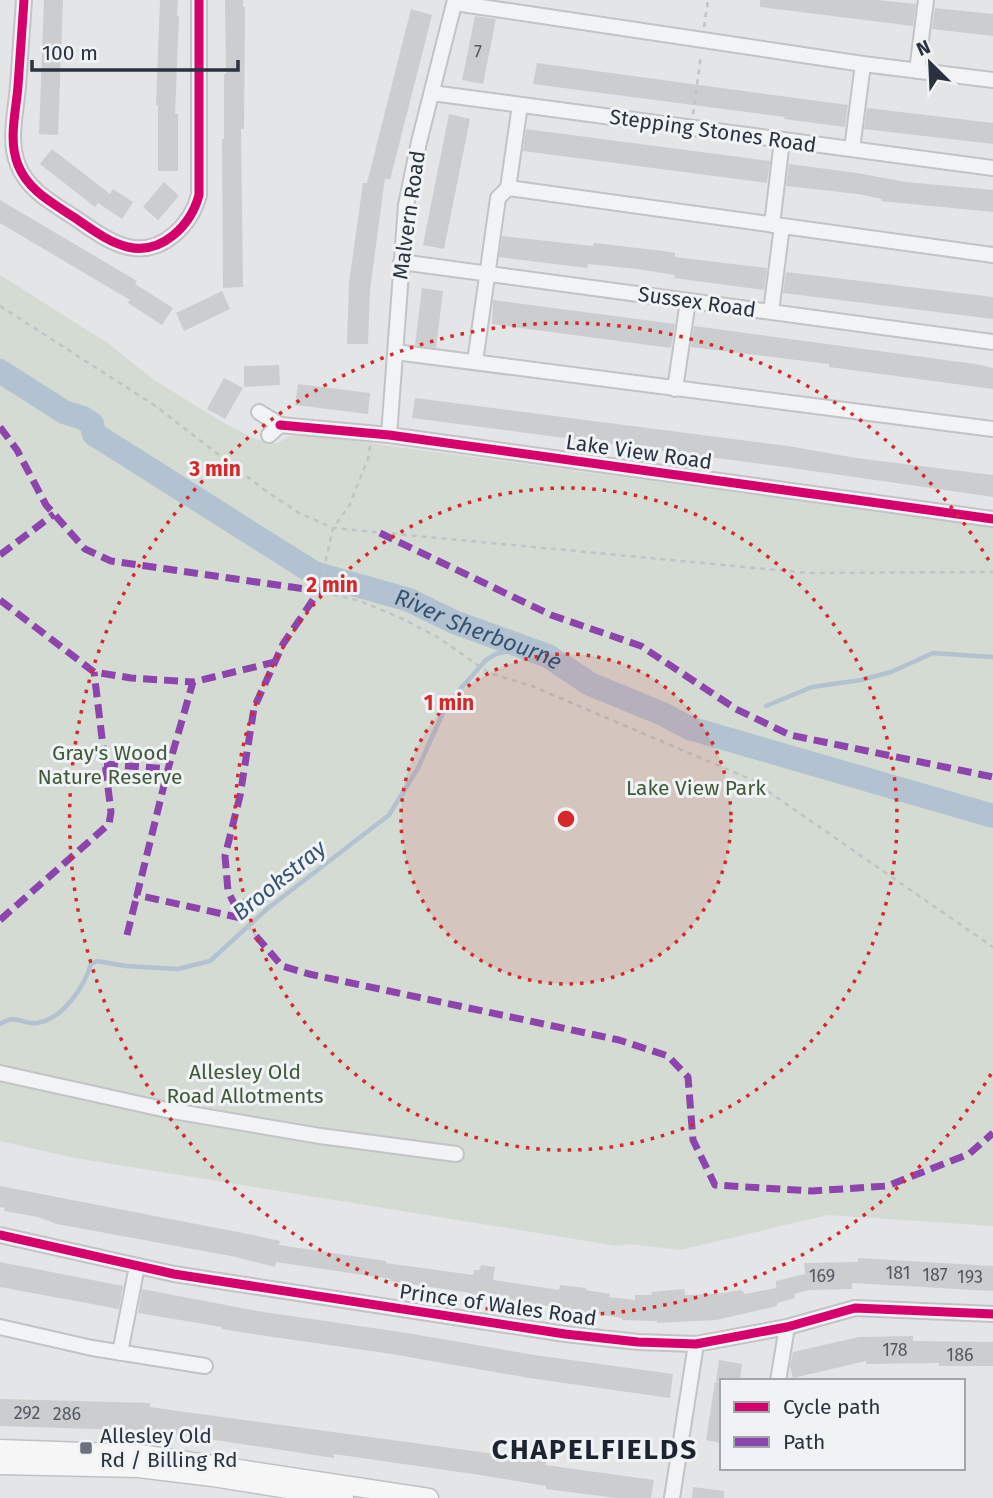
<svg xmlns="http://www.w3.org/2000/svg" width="993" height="1498" font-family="'Fira Sans',sans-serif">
	<rect width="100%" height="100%" fill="#e3e5e7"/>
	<path fill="#d4dbd3" d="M0,275L109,344L154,380L224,423L255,439L276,444L290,436L309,435L993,527V1226L828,1215L680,1250L629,1244L618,1246L75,1158L0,1141Z"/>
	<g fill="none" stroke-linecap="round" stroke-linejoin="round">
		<path stroke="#b2c2d1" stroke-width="4.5" d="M766,706L812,687L861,680L891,672L933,653L993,657
			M0,1024C18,1013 21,1025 37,1023C63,1019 84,987 91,964L97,961L126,966L178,969L210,961L267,909L389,815L418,768L447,704L486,660L496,654L522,648"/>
		<path stroke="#b2c2d1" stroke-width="24" id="s1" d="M0,371L64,412L83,418L92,424L94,434L314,573L409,600L454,622L548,656L590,684L663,714L689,728L993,816"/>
	</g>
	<path fill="#cbcdcf" d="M44,0H63L58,135L39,134Z
		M160,0H178L177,16H179L175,114H178V171H158V105H156Z
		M225,0H243V7H245L244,129H241L243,287L223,288L222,139H224V74H226Z
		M760,0H878L916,4L913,26L760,7Z
		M935,8L993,14V36L932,29Z
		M411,9L432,15L390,180L385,178L370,290L368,344H347L349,283L363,183H367Z
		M475,16L496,19L483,84L462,80Z
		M537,63L848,105L845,127L784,119L785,117L533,84Z
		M867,108L993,123V144L864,129Z
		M449,114L470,119L444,249L423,245Z
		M526,129L770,161L767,183L523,151Z
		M52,149L110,194L113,189L133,202L122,219L98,203L95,207L40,164Z
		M789,164L857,173L906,182L993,190V212L881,201L882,199L858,194L786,186Z
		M164,182L179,196L158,220L143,207Z
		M0,200L137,281L135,284L173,308L162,325L128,303L130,300L0,223Z
		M502,236L593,246L594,243L663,251L675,253V257L767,268L764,290L674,278L675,275L637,269L588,264L587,268L499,257Z
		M786,272L993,297V319L783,293Z
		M422,288L443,291L436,348L415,345Z
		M222,291L230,309L184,331L176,313Z
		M493,300L675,324L671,348L492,324Z
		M694,326L975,364L993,368V389L829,367V364L691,347Z
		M279,365L280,385L244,387V366Z
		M224,378L243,388L225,419L207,409Z
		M298,384L370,393L368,414L295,405Z
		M415,398L788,446L856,458L993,475V497L785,467L412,418Z
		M0,1186L253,1235L280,1241L279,1245L386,1261V1263L473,1275L474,1270H480L481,1265L495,1267L493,1280L559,1290L560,1285L586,1288V1290L610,1294L609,1297L635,1300V1295H652L651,1292L684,1289L685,1295L716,1294L741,1290L745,1294L776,1288V1281L805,1274L804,1263L858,1262V1258L993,1266V1291L852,1283V1289L809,1290L794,1294L795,1298L777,1303V1306L716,1320L657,1323V1321L622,1320V1318L487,1296V1300L471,1298V1293L390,1281L391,1279L276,1262L275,1267L236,1257L57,1224L38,1217L4,1211L5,1208L0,1207Z
		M0,1262L123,1286L119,1309L0,1287Z
		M142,1289L257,1311L407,1333L534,1355L673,1374L670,1398L529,1378L392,1354L253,1334L222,1329V1327L138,1313Z
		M913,1336V1341L993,1342V1366H939V1363L866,1364V1361L793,1378L790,1366L793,1352L859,1337Z
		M719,1360L742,1364L740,1381H716Z
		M715,1382H722V1443L706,1440Z
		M0,1399L150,1403V1407L185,1412L518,1457L546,1462L545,1465L654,1480L651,1498H616L546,1489V1486L480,1475L334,1454V1458L156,1431L0,1426Z
		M693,1487L724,1491V1498H692Z"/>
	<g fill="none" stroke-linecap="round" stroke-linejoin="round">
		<g stroke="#c1c3c5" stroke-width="18">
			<path id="minor" d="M24,0C22,29 20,57 18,86C16,112 8,140 18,165C28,190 51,202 72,216C89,227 107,242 128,247C162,255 191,225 199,195V0
				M455,3L863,64L993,80
				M917,71L926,0
				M432,93L993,168
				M852,149L863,64
				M508,188L993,255
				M772,225L782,140
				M401,262L993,342
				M771,312L782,226
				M395,352L993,429
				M475,362L498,198L508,188L520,105
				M675,389L688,301
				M259,412L280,425L269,435
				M280,425L389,435L993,519
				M389,435L406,205L419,142L455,0
				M0,1073L167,1110L320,1136L456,1154
				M0,1235L174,1274L565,1334L638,1342L696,1344L787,1327L855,1308L993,1314
				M0,1327L92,1348L205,1366
				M120,1353L137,1266
				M778,1381L787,1327
				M672,1498L696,1344"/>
		</g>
		<g stroke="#bec2c5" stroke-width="21">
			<path id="major" d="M0,1449L140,1454L429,1498
				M0,1465L139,1468L213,1477L344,1498"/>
		</g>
		<path stroke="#c1c3c7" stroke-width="2.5" stroke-dasharray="5 5" stroke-linecap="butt" d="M704,27L708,0
			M693,114L701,55
			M0,306L154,405L266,491L299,513L333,528L808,573L993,572
			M370,446L368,459L349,506L333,528L319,591L360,601L403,619L439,638L489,673L532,686L750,779L993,947
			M241,918L256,936"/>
		<use href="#minor" stroke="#f1f3f4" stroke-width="14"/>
		<use href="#major" stroke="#f6f6f6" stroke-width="18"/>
		<path stroke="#8e44ad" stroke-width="7" stroke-dasharray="14 7" stroke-linecap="butt" d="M0,427L17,450L46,505L85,549L111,561L319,591L283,644L254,708L240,796L225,856L228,891L241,918
			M380,533L551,615L641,646L736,709L790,735L993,777
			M0,555L54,514
			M0,600L94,672L131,678L193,682
			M104,764L168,769
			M241,918L137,895L168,769L193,682L275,662
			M0,920L109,824L111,812L94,672
			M127,935L137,895
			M256,936L282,966L309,974L619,1040L668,1056L688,1077L693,1140L715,1185L812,1191L887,1186L969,1154L993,1133"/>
		<g stroke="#f0f3f6" stroke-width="13">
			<path id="cycleway" d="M24,0C22,29 20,57 18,86C16,112 8,140 18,165C28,190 51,202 72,216C89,227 107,242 128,247C162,255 191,225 199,195V0
				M280,425L389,435L993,519
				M0,1235L174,1274L565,1334L638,1342L696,1344L787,1327L855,1308L993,1314"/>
		</g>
		<use href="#cycleway" stroke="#d6006c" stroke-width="9"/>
	</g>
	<circle cx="566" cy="819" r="165" fill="#d62828" fill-opacity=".12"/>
	<g fill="none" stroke="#d62828" stroke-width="3.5" stroke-dasharray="3.5 7">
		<circle cx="566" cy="819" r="165"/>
		<circle cx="566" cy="819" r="331"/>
		<path d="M991 1074A496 496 0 1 1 991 564"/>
	</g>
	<rect fill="#6b717a" stroke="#f0f3f6" stroke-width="2.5" x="79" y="1441" width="14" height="14" rx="3.5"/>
	<g text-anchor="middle" stroke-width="6" stroke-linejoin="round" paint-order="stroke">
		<g font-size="18" fill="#535a64">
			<text x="478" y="58">7</text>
			<text x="898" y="1279">181</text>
			<text x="935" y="1281">187</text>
			<text x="822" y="1282">169</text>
			<text x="970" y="1283">193</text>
			<text x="895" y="1356">178</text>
			<text x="960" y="1361">186</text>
			<text x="27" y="1419">292</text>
			<text x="67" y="1420">286</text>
		</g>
		<g font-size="21" fill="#2a323f" stroke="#f0f3f6">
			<text transform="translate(713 131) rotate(8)" y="7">Stepping Stones Road</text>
			<text transform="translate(409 215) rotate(-82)" y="7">Malvern Road</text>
			<text transform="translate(697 302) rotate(8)" y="7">Sussex Road</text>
			<text transform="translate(639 452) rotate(8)" y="7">Lake View Road</text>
			<text transform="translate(498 1305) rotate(8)" y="7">Prince of Wales Road</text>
		</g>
		<g font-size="21" fill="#405a38" stroke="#f0f3f6">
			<text x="110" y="760">Gray's Wood<tspan x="110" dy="24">Nature Reserve</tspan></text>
			<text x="696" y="795">Lake View Park</text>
			<text x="245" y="1079">Allesley Old<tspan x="245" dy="24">Road Allotments</tspan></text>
		</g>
		<g font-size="21" fill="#2a323f" stroke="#f0f3f6" text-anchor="start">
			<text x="100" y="1443">Allesley Old<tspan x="100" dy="24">Rd / Billing Rd</tspan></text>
		</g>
		<g font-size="23" font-style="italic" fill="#365371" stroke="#f0f3f6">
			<text dy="8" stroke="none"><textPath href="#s1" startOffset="551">River Sherbourne</textPath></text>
			<text transform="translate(279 880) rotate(-39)" y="8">Brookstray</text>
		</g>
		<g font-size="28" font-weight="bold" letter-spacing="2" fill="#1c2430" stroke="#f0f3f6">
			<text x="595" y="1459">CHAPELFIELDS</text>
		</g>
	</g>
	<circle cx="566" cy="819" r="10" fill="#d62828" stroke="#f0f3f6" stroke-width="3.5"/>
	<g font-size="21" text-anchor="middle" font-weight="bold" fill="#d62828" stroke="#f0f3f6" stroke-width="6" stroke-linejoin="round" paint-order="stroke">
		<text x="215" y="476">3 min</text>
		<text x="332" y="592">2 min</text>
		<text x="449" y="710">1 min</text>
	</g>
	<rect x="720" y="1379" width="245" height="91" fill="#f0f3f6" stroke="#a1a6ad" stroke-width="2"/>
	<rect x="734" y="1402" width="35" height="10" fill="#d6006c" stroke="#a1a6ad" stroke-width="2"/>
	<text x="783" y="1414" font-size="21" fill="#2a323f">Cycle path</text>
	<rect x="734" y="1437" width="35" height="10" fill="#8e44ad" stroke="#a1a6ad" stroke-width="2"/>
	<text x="783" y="1449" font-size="21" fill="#2a323f">Path</text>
	<g transform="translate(930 63) rotate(336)" stroke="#f0f3f6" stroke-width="5" paint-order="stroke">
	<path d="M0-5L12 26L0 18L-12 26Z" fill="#2a323f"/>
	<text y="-10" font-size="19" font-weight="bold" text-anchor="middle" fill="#2a323f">N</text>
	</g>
	<path d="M32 60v10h206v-10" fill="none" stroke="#2a323f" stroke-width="3.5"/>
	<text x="42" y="60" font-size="21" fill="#2a323f" stroke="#f0f3f6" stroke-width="5" paint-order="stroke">100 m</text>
</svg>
